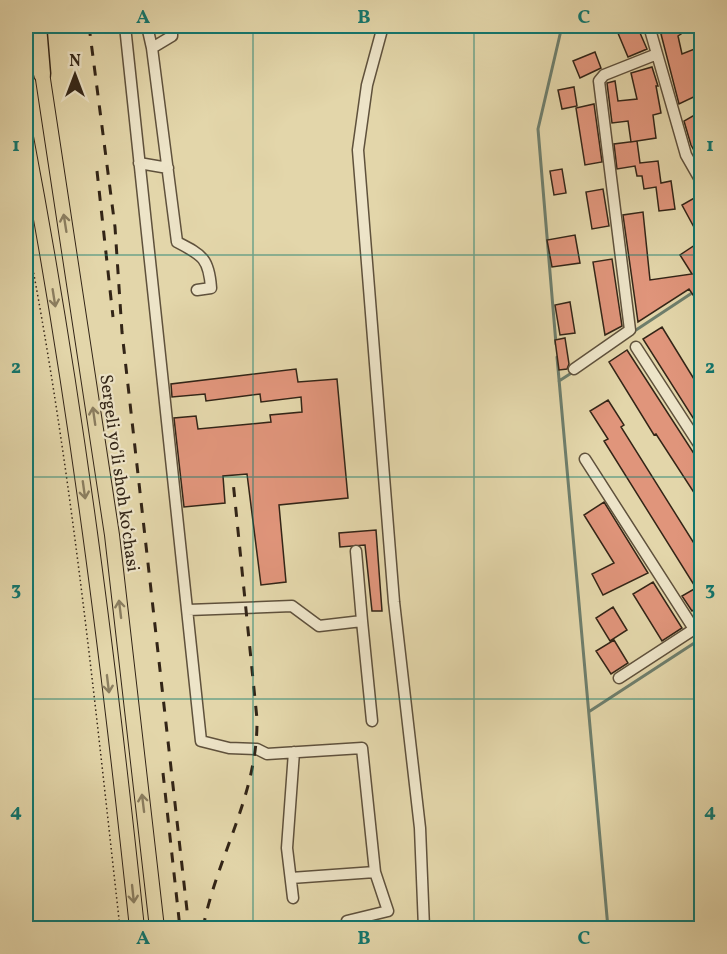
<svg xmlns="http://www.w3.org/2000/svg" width="727" height="954" font-family="Vollkorn,serif">
	<rect width="100%" height="100%" fill="#e3d6aa"/>
	<filter id="stains"><feTurbulence type="fractalNoise" baseFrequency=".00333" numOctaves="4"/><feColorMatrix values="0 0 0 0 .2 0 0 0 0 .09 0 0 0 0 .02 0 0 0 .5 -.17"/></filter>
	<radialGradient id="worn" r=".72"><stop offset=".6" stop-color="#630" stop-opacity="0"/><stop offset="1" stop-color="#630" stop-opacity=".3"/></radialGradient>
	<g fill="none" stroke-linecap="round" stroke-linejoin="round">
		<path stroke="#6e7e6c" stroke-width="3" d="M633,332L695,291
			M556,344L538,129L562,26
			M557,357L608,928
			M559,381L573,372
			M590,711L702,638"/>
	</g>
	<path fill="#e0957b" stroke="#332517" stroke-width="1.5" d="M615,26H637L647,49L628,57Z
		M668,26H677L681,34L678,36L682,54L702,46V93L679,104L661,34L670,29Z
		M595,52L601,68L580,78L573,61Z
		M652,67L658,86H656L661,113L653,115L656,138L631,142L628,121L612,123L607,83L615,81L618,101L637,99L631,73Z
		M574,87L577,106L562,109L558,90Z
		M594,104L602,162L585,165L576,108Z
		M698,113L702,121V165L691,145L684,121Z
		M637,141L640,163L658,161L661,183L671,181L675,209L659,211L656,187L644,189L642,176H637L635,166L617,169L614,144Z
		M562,169L566,193L554,195L550,171Z
		M603,189L609,226L592,229L586,192Z
		M696,197L702,207V242L682,205Z
		M643,212L650,280L692,274L680,255L698,243L702,249V308L689,289L638,322L623,215Z
		M575,235L580,263L552,267L547,240Z
		M612,259L622,326L605,335L593,262Z
		M570,302L575,333L560,335L555,305Z
		M662,327L702,392V432L643,339Z
		M565,338L569,364L567,369L559,370L555,340Z
		M627,350L702,466V505L656,434L654,435L609,362Z
		M296,369L298,382L337,379L348,498L279,505L286,582L261,585L247,474L223,476L225,503L184,507L174,418L196,416L198,429L271,422L270,415L302,412L301,397L261,402L260,394L206,401L205,394L172,397L171,384Z
		M608,400L624,425L621,427L702,556V605L692,611L682,596L696,588L604,441L608,439L590,411Z
		M604,502L648,573L603,595L592,574L614,563L584,515Z
		M376,530L382,611H372L365,545L340,547L339,533Z
		M653,582L682,628L662,641L633,594Z
		M613,607L627,630L610,641L596,618Z
		M614,640L628,663L611,674L596,651Z"/>
	<g fill="none" stroke-linecap="round" stroke-linejoin="round">
		<g stroke="#5f513c" stroke-width="13">
			<path id="minor" d="M125,26L201,741L229,748L257,749L267,754L362,748L375,872L388,911L347,921
				M147,26L152,48L177,242C202,255 209,258 211,288L197,290
				M383,26L367,85L358,150L394,602L420,828L424,928
				M649,26L686,155L702,183
				M152,48L172,36V26
				M139,163L168,168
				M636,347L702,449
				M574,369L630,330L599,81L604,75L657,54
				M585,459L694,629
				M356,551L362,621
				M188,610L292,606L319,626L362,621L372,721
				M619,678L702,624
				M291,878L375,872
				M293,898L287,848L294,752"/>
		</g>
		<g stroke="#332517" stroke-width="16">
			<path id="major" d="M41,66L112,535L157,928
				M26,137C76,399 109,663 137,928"/>
		</g>
		<g stroke="#332517" stroke-width="19">
			<path id="highway" d="M38,26L42,74"/>
		</g>
		<path stroke="#332517" stroke-width="1.5" stroke-dasharray="1.5 3" stroke-linecap="butt" d="M26,233C71,462 94,696 120,928"/>
		<use href="#minor" stroke="#ede4c8" stroke-width="10"/>
		<use href="#major" stroke="#e3d6aa" stroke-width="14"/>
		<use href="#highway" stroke="#e3d6aa" stroke-width="16"/>
		<path stroke="#332517" stroke-width="3" stroke-dasharray="10 10" stroke-linecap="butt" d="M89,26L115,227L122,332L189,928
			M97,171L113,317
			M163,773L180,928
			M203,928C217,856 258,795 257,719L233,481"/>
	</g>
	<defs><path id="oneway-shaft" d="M-6 0H5M1.5-3L5.5 0L1.5 3" fill="none" stroke-width="1.6" stroke-linecap="round" stroke-linejoin="round" transform="scale(1.5)"/></defs>
	<g stroke="#8b7e60">
		<use href="#oneway-shaft" transform="translate(65 223) rotate(-99)"/>
		<use href="#oneway-shaft" transform="translate(54 298) rotate(81)"/>
		<use href="#oneway-shaft" transform="translate(94 416) rotate(-98)"/>
		<use href="#oneway-shaft" transform="translate(84 490) rotate(82)"/>
		<use href="#oneway-shaft" transform="translate(120 609) rotate(-97)"/>
		<use href="#oneway-shaft" transform="translate(108 684) rotate(83)"/>
		<use href="#oneway-shaft" transform="translate(143 803) rotate(-97)"/>
		<use href="#oneway-shaft" transform="translate(133 894) rotate(84)"/>
	</g>
	<path fill="none" stroke="#0f766e" stroke-width="1.5" stroke-opacity="0.55" d="M253,26V928M474,26V928M26,255H702M26,477H702M26,699H702"/>
	<g text-anchor="middle" stroke-width="4.5" stroke-linejoin="round" paint-order="stroke">
		<g font-size="18" fill="#332517" stroke="#ede4c8">
			<text transform="translate(120 473) rotate(82)" y="6">Sergeli yo‘li shoh ko‘chasi</text>
		</g>
	</g>
	<rect width="727" height="954" fill="none" stroke="#e3d6aa" stroke-width="66"/>
	<g transform="translate(75 75)" stroke="#ede4c8" stroke-width="4.5" paint-order="stroke">
	<path d="M0-4.5L10 22L0 15L-10 22Z" fill="#332517"/>
	<text y="-9" font-size="16" font-weight="bold" text-anchor="middle" fill="#332517">N</text>
	</g>
	<rect x="33" y="33" width="661" height="888" fill="none" stroke="#0f766e" stroke-width="2"/>
	<g font-size="20" text-anchor="middle" font-weight="bold" fill="#0f766e">
		<text x="143" y="23">A</text>
		<text x="364" y="23">B</text>
		<text x="584" y="23">C</text>
		<text x="16" y="151">1</text>
		<text x="710" y="151">1</text>
		<text x="16" y="373">2</text>
		<text x="710" y="373">2</text>
		<text x="16" y="595">3</text>
		<text x="710" y="595">3</text>
		<text x="16" y="817">4</text>
		<text x="710" y="817">4</text>
		<text x="143" y="944">A</text>
		<text x="364" y="944">B</text>
		<text x="584" y="944">C</text>
	</g>
	<rect width="100%" height="100%" filter="url(#stains)"/>
	<rect width="100%" height="100%" fill="url(#worn)"/>
</svg>
